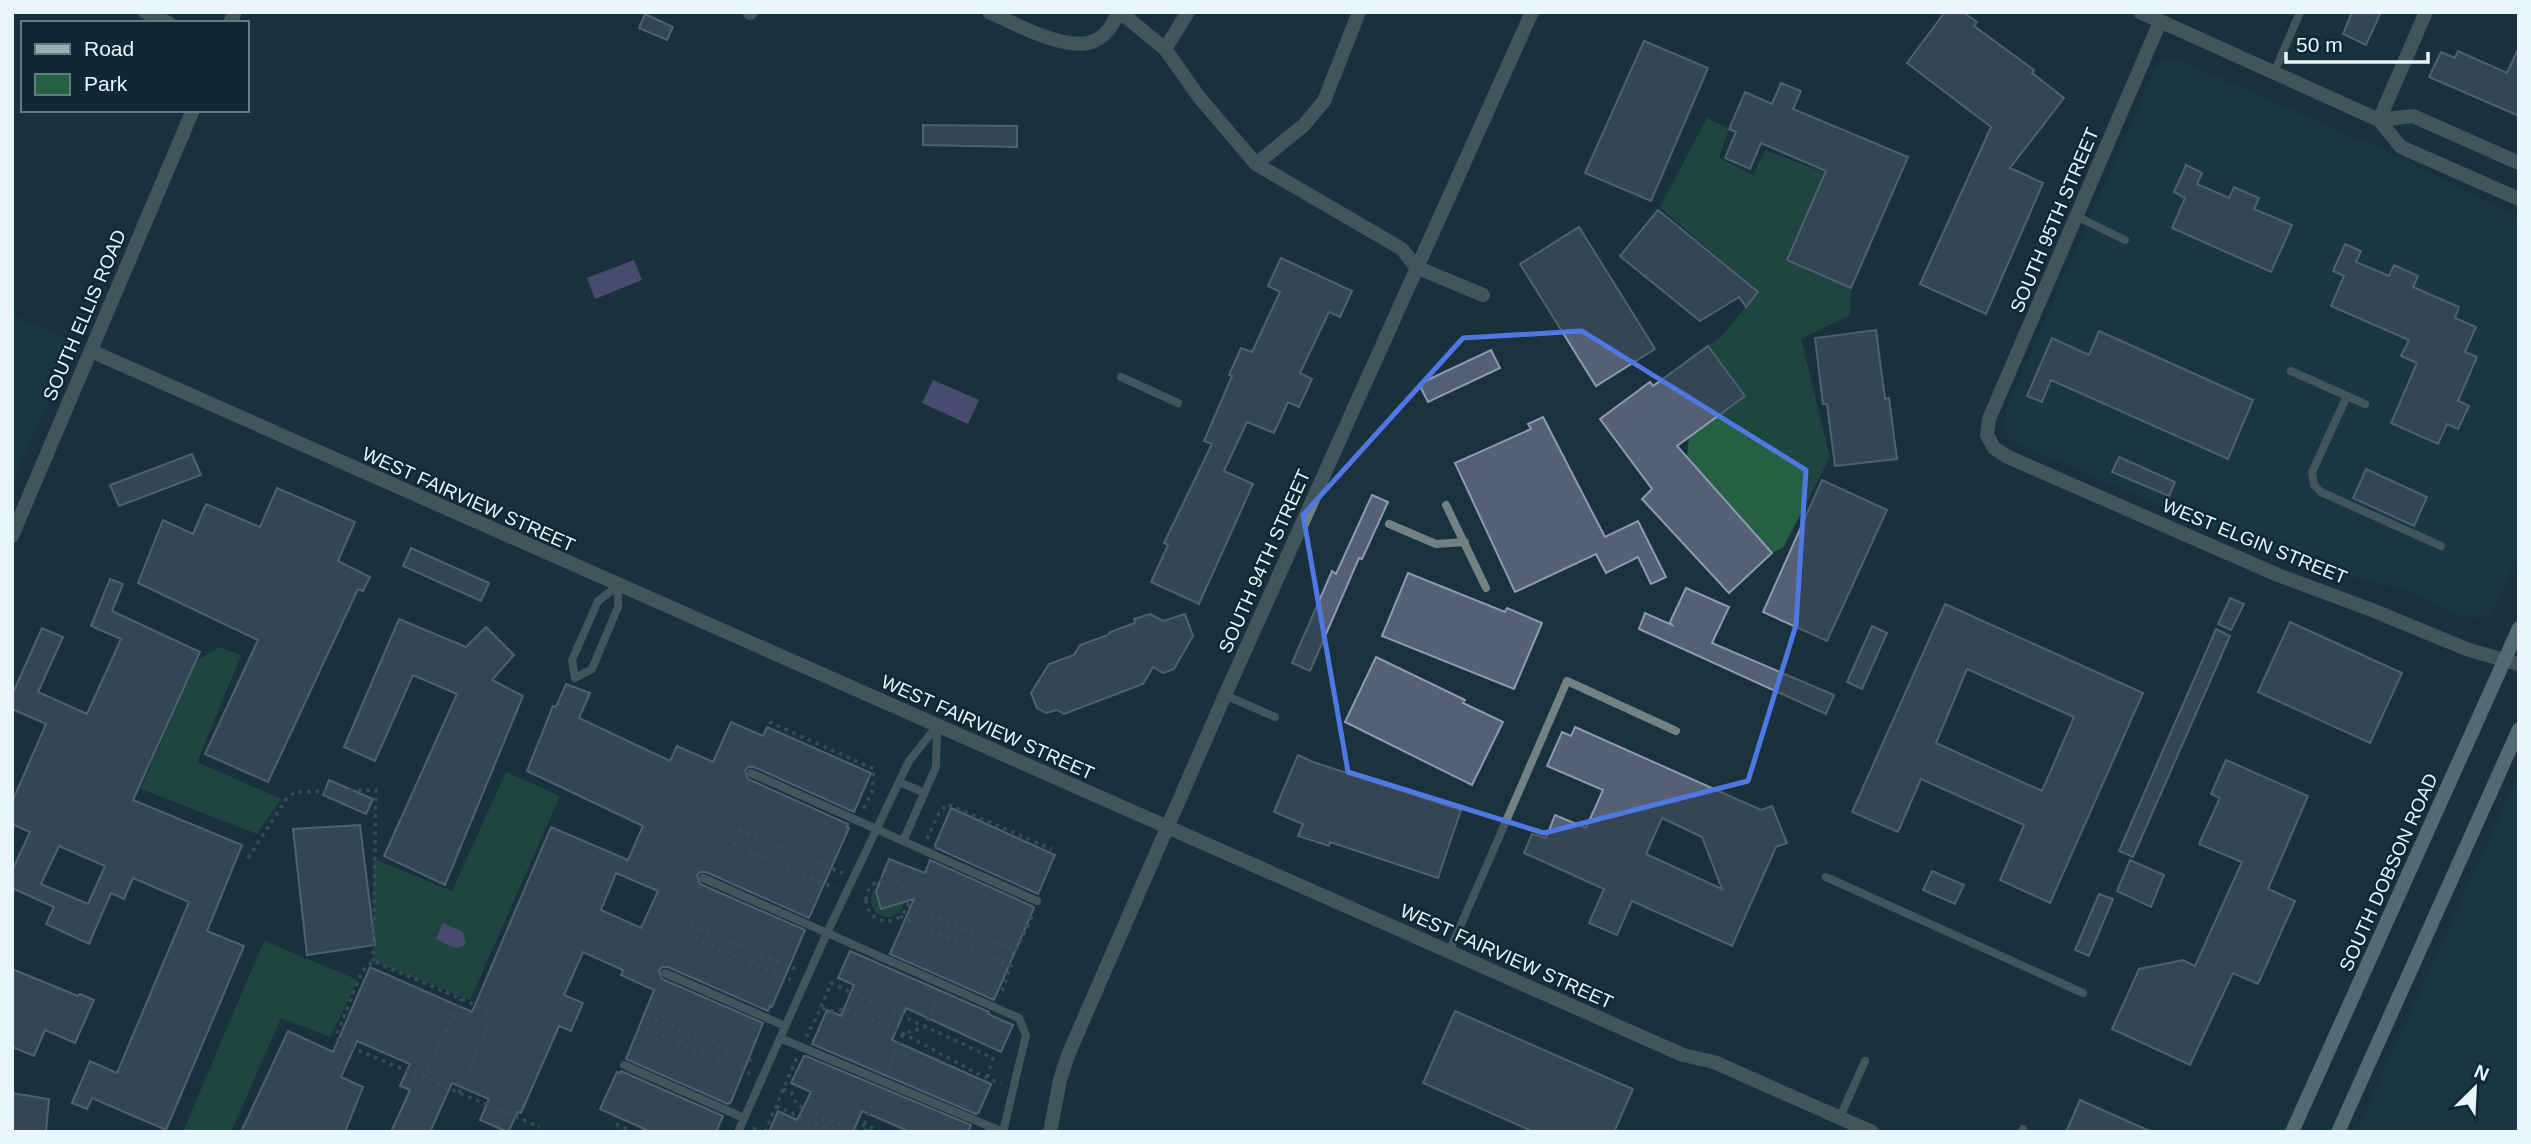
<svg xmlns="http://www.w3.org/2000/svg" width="2531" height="1144" font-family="Helvetica,sans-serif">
	<rect width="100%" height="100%" fill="#1a323d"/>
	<path fill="#1b3d4b" d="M2172,57L2399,157L2519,219V553L2497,603L2489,613L2480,618L2465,617L2402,589L2282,559L2012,441L2008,435L2004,425L2006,408L2156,67Z
		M12,315L74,342L12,484Z
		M2519,773V1132H2356Z"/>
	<path fill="#256043" d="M1707,118L1729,129L1719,158L1753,175L1765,150L1825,173L1787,260L1851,288L1850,315L1801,339L1830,457L1783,548L1772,553L1687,457L1689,437L1745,396L1708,346L1720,338L1758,292L1660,207Z
		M219,647L241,655L197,762L281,799L257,834L141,789L196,661Z
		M506,772L560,796L470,1000L373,961L374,859L452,891Z
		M880,885L905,898C903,927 865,921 872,892Z
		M264,941L358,980L330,1037L281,1018L231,1132H183Z"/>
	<path fill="#8069af" d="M634,260L642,280L595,299L587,278Z
		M933,380L979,400L968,424L922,403Z
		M443,923L463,932L466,944C457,952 446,944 436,939Z"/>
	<path fill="#556075" stroke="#8e9ab1" stroke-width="2" fill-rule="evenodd" d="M1945,12H1963L1977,22L1974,26L2034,70L2032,73L2064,98L2010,168L2043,183L1986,314L1920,284L1991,127L1907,63Z
		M2352,12H2381L2366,45L2343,34Z
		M645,14L673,27L667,40L639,28Z
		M1644,41L1708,68L1651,201L1585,173Z
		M2519,47V116L2429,77L2441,52L2455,58L2458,51L2507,73Z
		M1781,83L1801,91L1793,109L1908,157L1851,288L1787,260L1826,171L1761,143L1750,169L1725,158L1736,132L1729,129L1745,92L1772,104Z
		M923,125L1017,126V147L923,145Z
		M2186,165L2202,173L2197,184L2229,198L2234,187L2259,198L2254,209L2292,225L2271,272L2172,228L2185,198L2174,192Z
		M1658,210L1758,292L1746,307L1739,297L1700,321L1620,256Z
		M1579,227L1655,349L1596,386L1520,264Z
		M2345,244L2361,251L2356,262L2389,276L2394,265L2418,276L2413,287L2459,307L2455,318L2476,327L2465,352L2477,357L2458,401L2469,406L2458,429L2447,424L2438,444L2391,423L2417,363L2401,356L2409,340L2331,306L2344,276L2333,271Z
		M1281,258L1352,291L1340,317L1329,312L1300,373L1312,379L1299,407L1288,402L1274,433L1247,422L1224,471L1253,484L1199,604L1151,582L1168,545L1164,543L1212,444L1204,441L1232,376L1229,375L1241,348L1252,352L1280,292L1268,286Z
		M1876,330L1885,399L1889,398L1897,459L1835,466L1827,404H1823L1815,338Z
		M2099,331L2253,400L2228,459L2051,380L2042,402L2027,396L2052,338L2089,355Z
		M1708,346L1745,396L1677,446L1772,553L1729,593L1642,499L1652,489L1600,419L1650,382L1653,386Z
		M1491,350L1500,368L1428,402L1419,384Z
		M1543,417L1605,537L1638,521L1666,577L1651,584L1638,557L1606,573L1596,554L1515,592L1455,463L1531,429L1528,424Z
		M192,454L201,475L119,506L110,485Z
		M2119,457L2175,482L2169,496L2112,472Z
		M2366,469L2427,497L2414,526L2353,498Z
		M1822,480L1887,510L1827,641L1763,612Z
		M277,488L355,522L338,561L370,577L363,591L358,589L268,782L205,754L258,640L138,583L163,520L193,534L206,504L260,527Z
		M1372,495L1388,502L1362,559L1359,558L1310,671L1292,663L1332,571L1336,574Z
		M411,548L489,583L481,601L403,566Z
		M1408,573L1505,612L1507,608L1542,623L1514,689L1382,636Z
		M110,579L123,584L112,611L200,652L133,800L242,845L207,931L244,946L166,1130L92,1098L87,1109L72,1103L90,1061L117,1073L189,902L133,878L124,899L111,893L89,944L46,924L54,907L12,888V871L30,832L12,824V802L46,724L12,709V695L42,628L63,637L38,692L87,714L121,639L91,626ZM59,846L105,866L88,904L41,884Z
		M1686,588L1729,607L1712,643L1834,695L1826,714L1639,629L1645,613L1672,625L1670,622Z
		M2230,598L2244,604L2231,630L2218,624Z
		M1945,604L2143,693L2050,903L2000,880L2024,825L1921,779L1898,832L1852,812ZM1967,669L2074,717L2042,791L1936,743Z
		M1150,614L1163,621L1185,614L1193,636L1174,669L1163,673L1153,667L1143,684L1064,714L1057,710L1046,713L1037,708L1031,693L1049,664L1074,655L1080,645L1108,635L1110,632L1135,623L1134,619Z
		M399,619L466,647L486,627L514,655L492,680L523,696L445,885L384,856L457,694L413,675L375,761L344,747Z
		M2290,622L2402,673L2370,743L2258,692Z
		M1872,626L1887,633L1862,689L1847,682Z
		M2216,629L2230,636L2133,857L2119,851Z
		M1376,657L1465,700L1463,703L1503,722L1472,785L1345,722Z
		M566,684L590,693L579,718L670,761L677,746L713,762L731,722L763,736L767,727L871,773L854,812L754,767H748L745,771L748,779L848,824L847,827L849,828L809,918L706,872H700L697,876L700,884L805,930L772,1007L770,1006L768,1011L668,967H662L659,971L662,979L763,1023L731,1102L728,1104L626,1059L654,990L621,975L623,970L583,952L564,995L583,1003L571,1031L559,1026L521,1113L518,1112L508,1132L480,1120L489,1099L452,1083L430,1132H391L410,1090L400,1086L410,1064L357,1041L341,1077L363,1087L345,1132H241L288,1031L333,1052L370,967L472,1012L551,827L628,860L643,826L527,771L553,706L556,707ZM616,873L658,891L641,928L601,910Z
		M1575,727L1761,810L1772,806L1787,843L1776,847L1732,946L1632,901L1617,935L1589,923L1604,889L1524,853L1532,834L1546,838L1555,815L1586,828L1603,790L1547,766L1562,732L1571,736ZM1662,818L1702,837L1722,889L1646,854Z
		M1298,755L1313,762L1461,810L1438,878L1330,842L1329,846L1298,836L1303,824L1274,812Z
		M2226,760L2308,796L2268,889L2295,901L2258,984L2233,973L2190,1065L2112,1029L2139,969L2183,960L2195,966L2242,862L2199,844L2220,798L2211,794Z
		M329,780L373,799L366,814L323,795Z
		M951,808L1055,855L1038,894L936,848L935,845Z
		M360,825L375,945L307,955L293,829Z
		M889,859L925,873L930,860L1032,906L1034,908L994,1000L890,954L914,899L881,909L876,891Z
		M2130,860L2164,875L2151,907L2117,891Z
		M1932,871L1964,885L1955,904L1923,890Z
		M2099,894L2113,899L2089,956L2075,950Z
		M850,951L989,1012L988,1014L1013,1025L1001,1052L906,1008L892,1040L991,1084L979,1112L976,1114L812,1044L827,1010L841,1016L854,985L838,978Z
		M12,969L78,996L80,994L94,1000L75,1043L45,1030L34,1056L12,1047Z
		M1455,1011L1633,1089L1614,1132H1534L1423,1083Z
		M804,1056H806L971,1125L968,1132H910L862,1111L853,1132H769L778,1111L797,1120L811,1092L791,1083Z
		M621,1071L723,1116L716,1132H651L600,1109L617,1072L620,1073Z
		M12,1093L49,1099L46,1132H12Z
		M2080,1100L2152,1132H2066Z"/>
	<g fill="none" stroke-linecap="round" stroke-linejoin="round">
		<path stroke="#5a6f79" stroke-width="3.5" stroke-dasharray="3.5 5" stroke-linecap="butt" d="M769,722L874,769L872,792L863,810
			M738,830L843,873
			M927,839L937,816L947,804L1052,849
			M725,840L835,888
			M248,858L287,798L296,792L376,790L373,961
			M866 900a21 21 0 1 1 42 0a21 21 0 1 1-42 0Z
			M907,905L1016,951L1033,914
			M900,916L1011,966L1000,996
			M690,925L798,970
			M687,935L791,980
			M821,1007L831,983L993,1058L987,1078
			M647,1016L755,1062
			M646,1029L750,1074
			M806,1037L821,1008L832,1011L846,1009L893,1028L984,1077L1001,1083
			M888,1069L903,1034L925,1027L938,997
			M424,1078L461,999
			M783,1089L792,1093L797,1105L856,1132
			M459,1093L494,1013L373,961L362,971L336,1036L341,1043L540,1127
			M776,1106L834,1132
			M616,1124L633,1132
			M753,1128L762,1132
			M765,1132L797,1057
			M856,1132L864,1125L881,1132
			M866,1132L864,1125L878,1092"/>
		<path stroke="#738181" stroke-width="8" d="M2274,73L2300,12
			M2076,216L2125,240
			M2291,371L2365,404
			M1121,377L1178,403
			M2347,396L2312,472L2314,485L2321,492L2441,546
			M1446,505L1486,588
			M1389,524L1436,544L1465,542
			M618,586V607L592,669L575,678L572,660L598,601Z
			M1225,695L1275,717
			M751,773L1037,901
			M899,782L925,793
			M903,841L936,767L937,726
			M1826,877L2083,993
			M703,878L1019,1018L1026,1035L1003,1132
			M1449,952L1567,681L1676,731
			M665,973L785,1026
			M780,1038L1003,1132
			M624,1065L744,1118
			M1840,1117L1865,1061
			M738,1132L827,933L909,761L937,726
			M2022,1132L2023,1129"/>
		<path stroke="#738181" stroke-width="14" d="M145,12L169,23
			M989,12C1014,23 1067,53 1094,41C1107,36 1113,23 1119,12
			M1120,12L1165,49L1188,12
			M1359,12L1324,101L1304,125L1256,164L1402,249L1416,267L1483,295
			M750,13L751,12
			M2160,22L1989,419L1987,435L1994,448L2008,457L2278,575L2372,610L2469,650L2519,664
			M1165,49L1199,97L1256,164
			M2379,120L2426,12
			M91,351L1683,1055L1714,1062L1872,1132
			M1050,1132L1060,1080L1068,1055L1225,695L1532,12"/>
		<path stroke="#738181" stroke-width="14" d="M2140,12L2379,120L2401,147L2519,199
			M230,23L235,12
			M2379,120L2413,116L2519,163
			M12,536L193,110"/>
		<path stroke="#9ab0af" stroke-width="14" d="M2292,1132L2519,628
			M2338,1132L2519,729"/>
	</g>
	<path d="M0 0H2531V1144H0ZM1582,331L1806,470L1796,625L1748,781L1544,833L1348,772L1303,515L1463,338Z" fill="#1a323d" fill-opacity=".55" fill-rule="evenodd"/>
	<path fill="none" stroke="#5078e2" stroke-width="5" stroke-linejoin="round" d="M1582,331L1806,470L1796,625L1748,781L1544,833L1348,772L1303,515L1463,338Z"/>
	<g text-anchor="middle" stroke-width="5" stroke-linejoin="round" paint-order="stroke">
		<g font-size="19" fill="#e8f6fe" stroke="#0f2833">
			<text transform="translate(2054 220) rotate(-67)" y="7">SOUTH 95TH STREET</text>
			<text transform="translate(84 315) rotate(-67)" y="7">SOUTH ELLIS ROAD</text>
			<text transform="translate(469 499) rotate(24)" y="7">WEST FAIRVIEW STREET</text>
			<text transform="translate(2255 541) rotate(22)" y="7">WEST ELGIN STREET</text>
			<text transform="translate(1264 561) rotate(-66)" y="7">SOUTH 94TH STREET</text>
			<text transform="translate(988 727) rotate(24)" y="7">WEST FAIRVIEW STREET</text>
			<text transform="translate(2388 872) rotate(-66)" y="7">SOUTH DOBSON ROAD</text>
			<text transform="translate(1507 956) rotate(24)" y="7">WEST FAIRVIEW STREET</text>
		</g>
	</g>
	<rect width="2531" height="1144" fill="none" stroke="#e8f6fe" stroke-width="28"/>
	<rect x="21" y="21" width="228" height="91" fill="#0f2833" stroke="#667a84" stroke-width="2"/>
	<rect x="35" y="44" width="35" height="10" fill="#9ab0af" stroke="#667a84" stroke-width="2"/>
	<text x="84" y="56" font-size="21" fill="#e8f6fe">Road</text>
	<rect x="35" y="74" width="35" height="21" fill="#256043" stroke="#667a84" stroke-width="2"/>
	<text x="84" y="91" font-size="21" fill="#e8f6fe">Park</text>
	<g transform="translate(2475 1088) rotate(24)" stroke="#0f2833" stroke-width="5" paint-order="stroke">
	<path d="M0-5L12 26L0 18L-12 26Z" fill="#e8f6fe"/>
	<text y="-10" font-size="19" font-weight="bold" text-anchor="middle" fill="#e8f6fe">N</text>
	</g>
	<path d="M2286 52v10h142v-10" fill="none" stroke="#e8f6fe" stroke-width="3.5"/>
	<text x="2296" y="52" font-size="21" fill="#e8f6fe" stroke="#0f2833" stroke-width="5" paint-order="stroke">50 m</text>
</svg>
